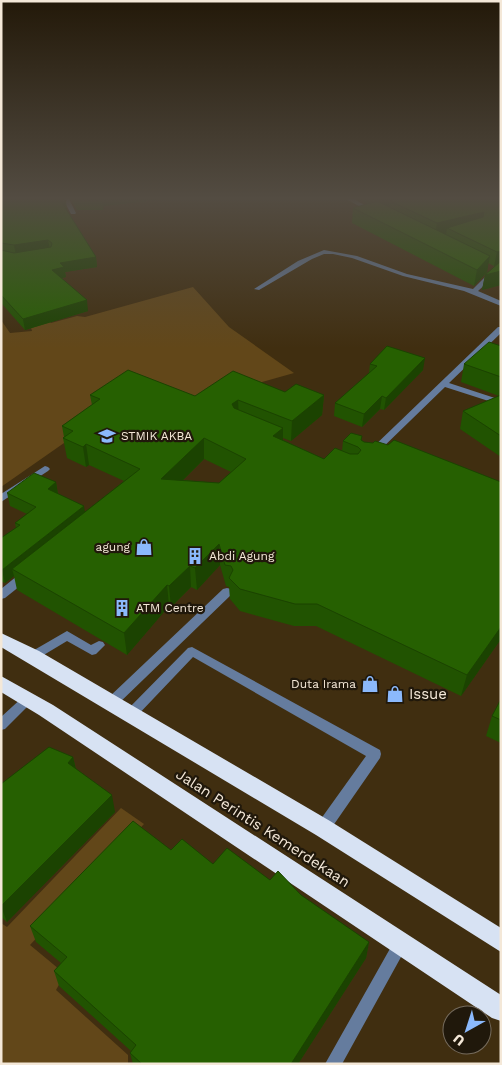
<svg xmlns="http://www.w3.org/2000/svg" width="502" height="1065" font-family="'Work Sans',sans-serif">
	<rect width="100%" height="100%" fill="#402e10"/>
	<path fill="#624719" d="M193,287L229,327L294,373L177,406L97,420L1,487V320L10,333L32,331L29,321L45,315L51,323L77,316L85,317Z
		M121,808L144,824L30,945L65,974L56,990L128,1055V1064H1V923L7,927Z"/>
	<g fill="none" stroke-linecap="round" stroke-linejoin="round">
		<path fill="#657c9e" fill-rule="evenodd" d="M346,199H354L375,211L370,212Z
			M324,250L357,256L407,274L473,289L492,270L501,265V270L478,291L501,301V306L464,291L403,276L352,258L333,254H324L312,259L259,290L254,289L298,261Z
			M498,327H501V333L449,383L501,400V405L445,387L376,454H370L369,452L370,450Z
			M45,466L48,467L50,469L48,471L1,502V494Z
			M26,571L30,572L31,575L30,578L5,598L1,599V589L22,572Z
			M227,588L231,589L232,592L231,595L116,706L112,707L108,706L106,702L108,698L223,589Z
			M67,631L91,645L99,641L103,642L105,645L96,654L92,655L67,641L37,659L33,660L29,659L27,656L29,653Z
			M192,647L380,750L381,754L380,758L328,833L323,834L318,833L316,828L318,823L366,756L193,657L134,719L130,720L126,719L124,715L126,711L188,648Z
			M28,694L32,696L34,699L32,702L5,729L1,730V717L24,696Z"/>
		<path fill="#657c9e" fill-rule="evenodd" d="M63,199H69L76,213L75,214H71Z
			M401,935L406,938L409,943L406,948L342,1064H325L396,938Z"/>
		<path fill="#d7e2f3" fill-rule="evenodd" d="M1,633L39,651L330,821L501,928V952L316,835L1,647Z
			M1,676L53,705L501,995V1021L492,1018L39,715L1,692Z"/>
	</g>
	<path fill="#215301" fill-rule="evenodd" d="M1,199L66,201L67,210L96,257L97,267L65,272L66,277L62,278L88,311L25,330L1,303Z
		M71,199H163L104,206L103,210H77Z
		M359,199H501V285L482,290L485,275L496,266H494L488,263L487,272L474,286L352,223L353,208L368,204Z
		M501,346V457L460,429L463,411L499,396L461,382L464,364Z
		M370,364L423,370L384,410L380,409L362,427L334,416L335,403L369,373Z
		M285,392L324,395L322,415L291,441L283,438V440L324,459L342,451L343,441L362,436L361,440L364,442L501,482V639L461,696L316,626H294L240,611L230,599L229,587L226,586L220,565L197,590L191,587L171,607L169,606L127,655L17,590L14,576L5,583L3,582L1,583V538L16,528L15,523L27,514L10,506L7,493L56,482L58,494L85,512L124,481L89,465L86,467L67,458L63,438L64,437L62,426L92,405L90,395L195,396ZM204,459L231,472L219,483L183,480Z
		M501,699V743L486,736L492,716Z
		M73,757L76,769L115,812L7,922L1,917V784Z
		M171,850L213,864L270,880L301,895L369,942L366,958L298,1064H133L130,1053L131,1051L59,986L54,971L61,963L36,942L30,926Z"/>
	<path fill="#1b4301" d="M102,199H163L104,206L103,210Z
		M379,199H415L390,201L389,206L378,209Z
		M484,212L481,226L447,228L446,234L435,237L437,223Z
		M48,240L50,250L16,255L14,245Z
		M501,251V264L494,266L497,252Z
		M490,256L487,272L474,286L477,270Z
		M96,257L97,267L65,272L66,277L54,280L52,270L60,263Z
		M501,271V285L482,290L485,275Z
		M87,300L88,311L25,330L23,319Z
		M425,358L423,370L384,410L386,398Z
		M324,395L322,415L291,441L292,421Z
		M382,396L380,409L362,427L364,414Z
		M238,400L239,420L232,404Z
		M283,428V448L273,436Z
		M204,438V459L163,500L161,479Z
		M86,444L89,465L86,467L83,447Z
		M56,482L58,495L48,489Z
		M84,506L86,519L12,569L14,576L5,583L2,570Z
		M219,544L220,565L197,590L195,568Z
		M190,566L191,587L171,607L169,586Z
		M167,585L169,606L127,655L124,633Z
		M501,627V639L461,696L467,675Z
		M73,757L77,774L68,763Z
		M112,795L115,812L7,922L1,906Z
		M369,942L366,958L298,1064H291Z"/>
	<path fill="#266001" stroke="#1b4301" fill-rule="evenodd" d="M1,199H65L66,201H61L96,257L60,263L64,267L52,270L87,300L23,319L1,295V250L14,253L51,247L52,243L48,240L14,245L1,243Z
		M75,199H102L101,200L75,201Z
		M396,199H501V251L497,252L447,228L483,217L484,212L437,223L390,201Z
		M377,201L490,256L477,270L353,208Z
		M501,261V271L485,275Z
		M489,342L501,346V377L464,364Z
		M387,346L425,358L386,398L382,396L364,414L335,403L377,366L370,364Z
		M128,370L195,396L233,371L285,392L296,384L324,395L292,421L238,400L232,404L234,408L283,428L273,436L324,459L335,448L350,454H358L361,450L358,447L343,441L351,433L362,436L361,440L364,442L373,443L375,441L388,445L394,440L501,482V627L467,675L317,604H295L240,589L229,578L233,570L231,566L225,565L219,544L195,568L190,566L169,586L167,585L124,633L12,569L140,469L86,444L83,447L63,438L73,431L62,426L100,399L90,395ZM204,438L246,459L219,483L161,479Z
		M501,395V436L463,411Z
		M34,473L56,482L48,489L84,506L2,570L1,538L20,525L15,523L36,507L7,493Z
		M501,699V720L492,716Z
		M49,747L73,757L68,763L112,795L1,906V784Z
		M133,821L171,850L182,839L213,864L227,848L270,880L278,871L301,895L369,942L291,1064H142L130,1053L136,1045L54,971L67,957L30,926Z"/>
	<linearGradient id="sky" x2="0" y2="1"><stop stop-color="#231909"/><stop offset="0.57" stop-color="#534c42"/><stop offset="1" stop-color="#534c42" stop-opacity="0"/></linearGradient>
	<rect width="502" height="348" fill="url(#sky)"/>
	<defs>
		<g id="university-bare" transform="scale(1.35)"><path d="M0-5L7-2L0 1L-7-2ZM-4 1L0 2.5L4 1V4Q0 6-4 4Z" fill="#8bb9fc" stroke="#20180b" stroke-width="2.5" paint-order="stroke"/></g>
		<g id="shop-bare" transform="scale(1.35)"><path d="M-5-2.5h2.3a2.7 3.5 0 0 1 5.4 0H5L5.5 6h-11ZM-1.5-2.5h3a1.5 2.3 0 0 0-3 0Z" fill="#8bb9fc" stroke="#20180b" stroke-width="2.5" paint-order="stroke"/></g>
		<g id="building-bare" transform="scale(1.35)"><path d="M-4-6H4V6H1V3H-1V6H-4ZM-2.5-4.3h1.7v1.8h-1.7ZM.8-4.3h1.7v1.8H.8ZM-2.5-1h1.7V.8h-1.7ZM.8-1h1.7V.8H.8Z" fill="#8bb9fc" stroke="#20180b" stroke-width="2.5" paint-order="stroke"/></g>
	</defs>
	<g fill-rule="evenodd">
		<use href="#university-bare" x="107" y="436"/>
		<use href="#shop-bare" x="144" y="547"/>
		<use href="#building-bare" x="195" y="556"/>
		<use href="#building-bare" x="122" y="608"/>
		<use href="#shop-bare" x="370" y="684"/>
		<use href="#shop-bare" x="395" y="694"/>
	</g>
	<g text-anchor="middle" stroke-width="4.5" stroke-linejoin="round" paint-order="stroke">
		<g font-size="12" fill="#f4e8d8" stroke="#20180b" text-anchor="start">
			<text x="121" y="440">STMIK AKBA</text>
			<text x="130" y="551" text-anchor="end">agung</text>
			<text x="209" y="560">Abdi Agung</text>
			<text x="136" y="612">ATM Centre</text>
			<text x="356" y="688" text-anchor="end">Duta Irama</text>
		</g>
		<g font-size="15" fill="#f4e8d8" stroke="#20180b" text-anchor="start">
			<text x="409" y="699">Issue</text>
		</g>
		<g font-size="15" fill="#f4e8d8" stroke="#20180b">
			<text transform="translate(263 828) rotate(33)" y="5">Jalan Perintis Kemerdekaan</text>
		</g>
	</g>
	<rect width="502" height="1065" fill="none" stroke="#f4e8d8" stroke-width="5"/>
	<g transform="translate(467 1030) rotate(219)"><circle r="24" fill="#20180b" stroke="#756b5d"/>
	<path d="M0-4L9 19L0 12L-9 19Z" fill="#8bb9fc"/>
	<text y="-8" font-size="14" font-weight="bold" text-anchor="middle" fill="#f4e8d8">U</text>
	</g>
</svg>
